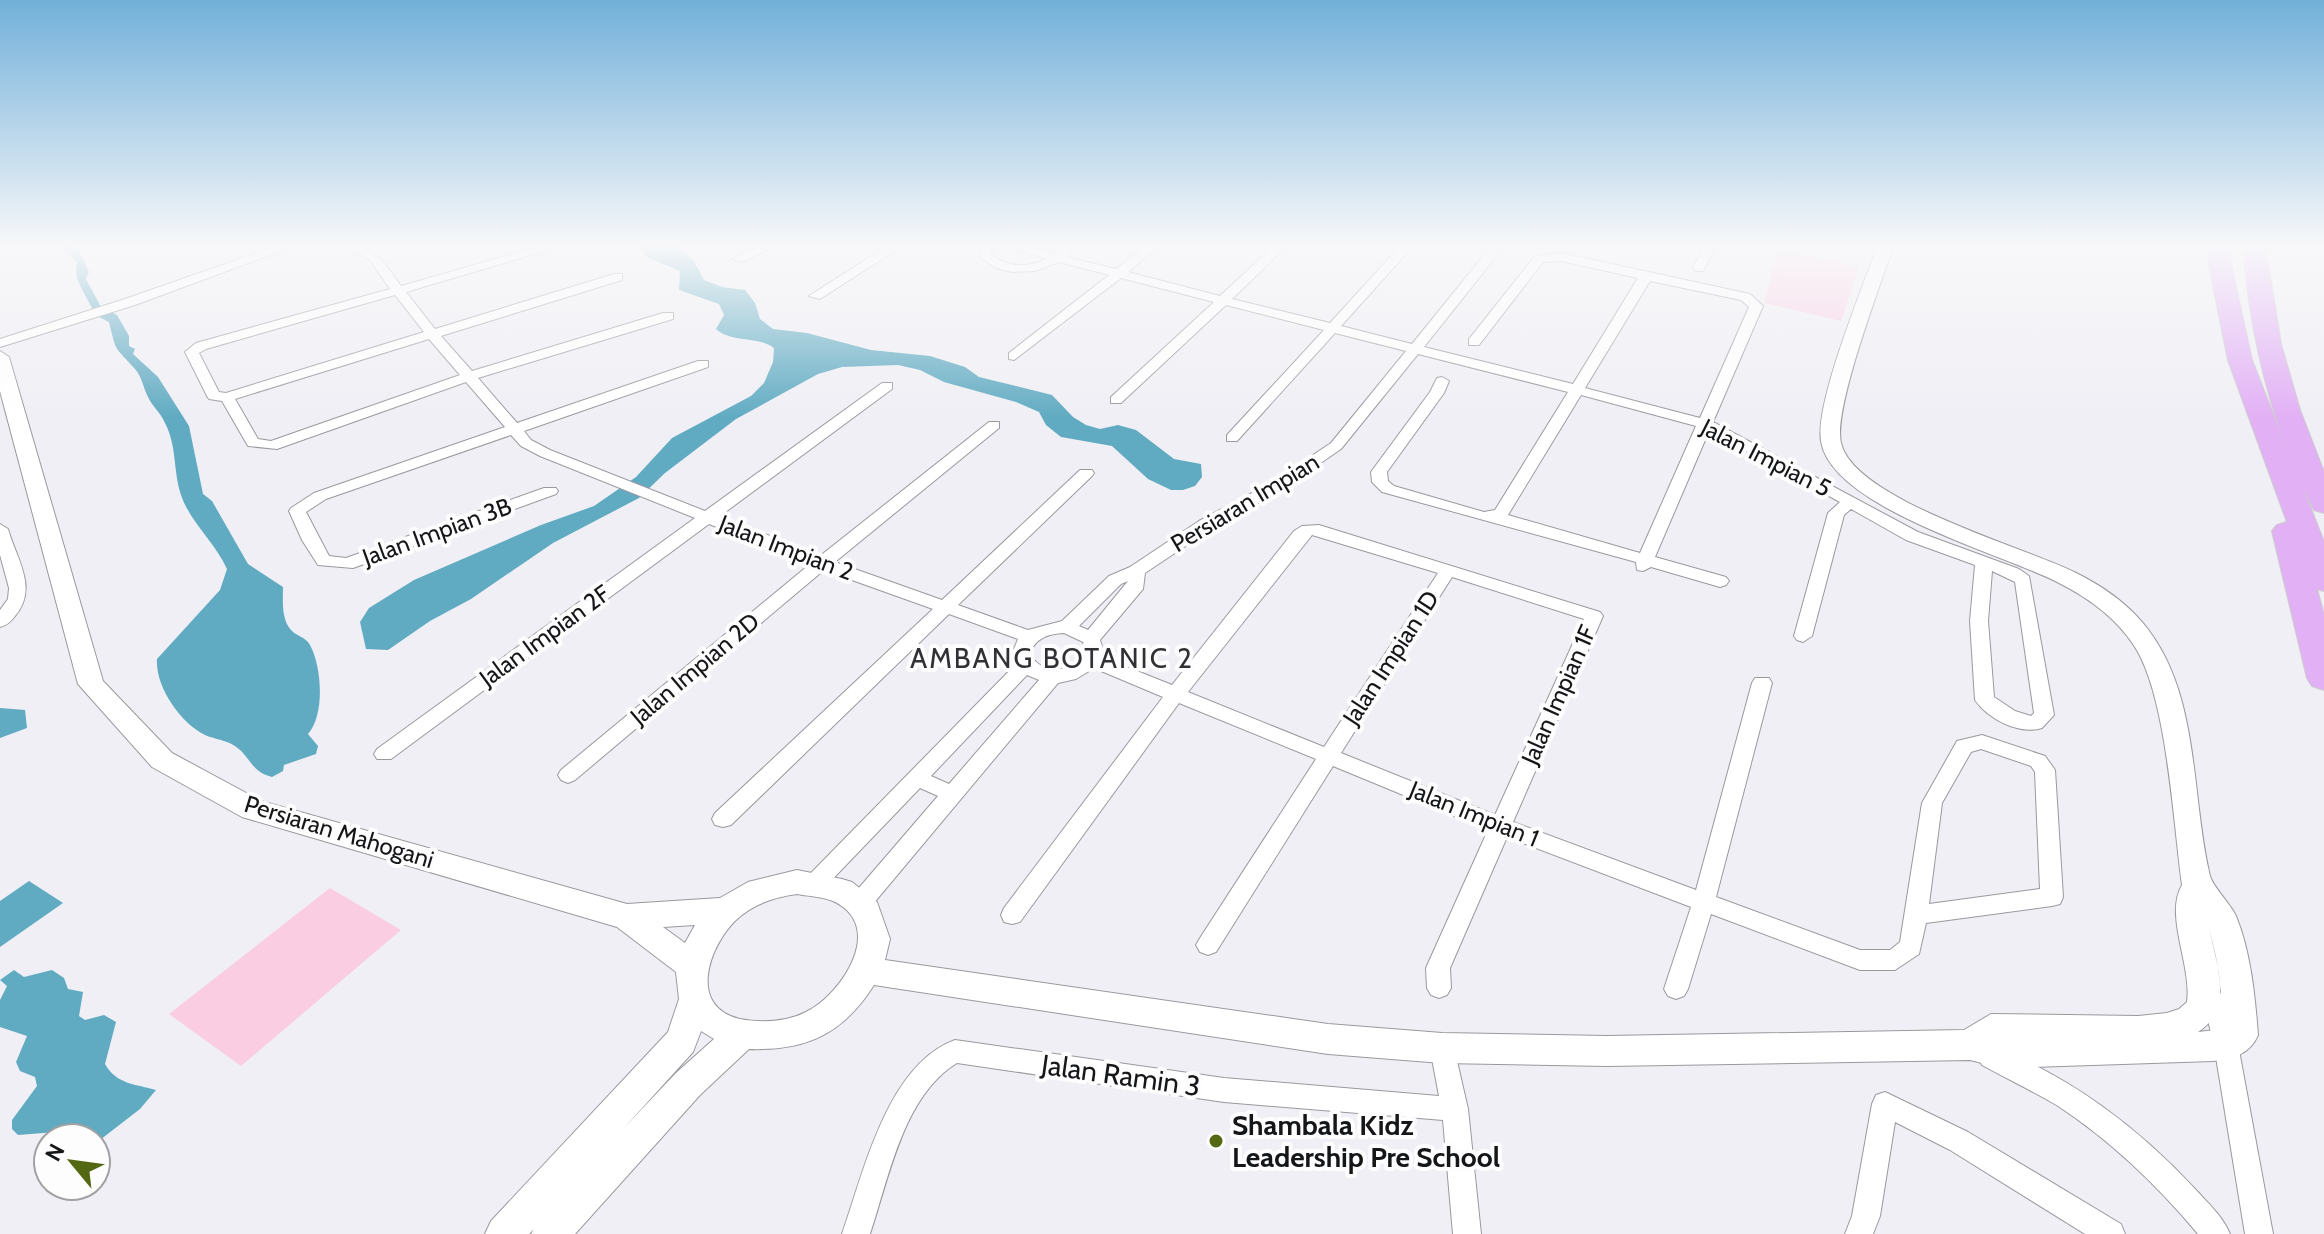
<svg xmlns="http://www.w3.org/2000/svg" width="2324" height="1234" font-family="Cabin,sans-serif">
	<rect width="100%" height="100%" fill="#efeff5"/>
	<path fill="#facde2" d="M1778,249L1859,267L1841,321L1764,303Z
		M330,888L401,930L241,1066L169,1014Z"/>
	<path fill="#61abc2" d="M58,244H76L89,272L86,279L101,307L117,315L129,336V346L135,349L133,354L158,377L189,426L203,494L212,501L248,564L283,587C283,600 281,619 291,630C296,636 306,637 310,645C322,667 325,715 308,734L318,746L316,754L284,765L283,771L272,777C251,772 251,757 235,746C226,740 214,739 205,735C180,723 155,686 157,659L220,590L227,569C215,542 190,522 181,495C173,470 177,446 165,423C161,413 152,406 148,397C143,387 142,377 135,369C114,345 117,355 109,322L95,315C89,298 72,281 77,262Z
		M637,244H676L694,261L704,280L722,287L745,290L755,303L760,319L773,329L807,333L871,350L930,356L965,367L979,377L1052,395L1073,417L1086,425L1100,429L1118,425L1136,430L1174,459L1201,464L1202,477L1195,486L1183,490H1171L1148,479L1112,446L1061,437L1046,425L1039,412L1016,402L944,382L920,370L898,365L842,367L818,374L736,419L665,473L639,498L553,543L471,599L430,621L388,650L366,649L360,622L369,608L414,580L541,525L594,506L636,477L672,438L751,396L764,383L773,362L774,348C756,335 734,344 716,329L724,315L719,304L679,290L680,271L647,257Z
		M0,708L25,710L27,728L0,738Z
		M29,881L63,903L0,947V901Z
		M14,970L24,977L52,970L64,978L68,989L83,992L79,1016L85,1020L104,1015L116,1022L105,1064C117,1085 136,1084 156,1090L140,1109L96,1143V1138H67L56,1132L18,1135L12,1129V1120L37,1086L35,1077L20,1071L16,1062L27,1036L0,1027V1000L7,986L0,980Z"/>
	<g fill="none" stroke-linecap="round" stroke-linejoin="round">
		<g stroke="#99999e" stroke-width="2">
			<path id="street" d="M282,244H300L135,305L0,347V339L125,299Z
				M342,244C373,244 384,262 401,286L548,244L561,246L406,292L435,329L614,274H622V280L441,336L472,371L663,313H673V319L478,378L517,423L698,361H708V367L524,431L531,440L550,450L705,511L882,383H892V389L720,516L820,556L989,422H999V428L835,562L942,600L1080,470H1092L1094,473L1092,476L958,605L1028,630L1062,621L1109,576L1130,567L1199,521L1271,483L1331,443L1406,351L1335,333L1237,441H1227V435L1324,330L1226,305L1121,403H1111V397L1214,302L1121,278L1014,360L1009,359V353L1109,275L1059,262L1035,271L1012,272L996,268L980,257L982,244H994L990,253C1006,268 1028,268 1047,259L995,244H1017L1055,254L1057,244H1069L1070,253L1067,257L1116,269L1148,244H1162L1128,272L1220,296L1276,244H1289L1232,299L1330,323L1402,244H1415L1341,326L1412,344L1493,244H1506L1424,347L1573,384L1638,278L1561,261L1543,262L1479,345H1469V339L1535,256L1561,253L1750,294L1763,306L1713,422L1918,532L2019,569L2029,576L2054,715L2042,728C2019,735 1988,719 1975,700L1970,621L1975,565L1906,540L1851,509L1844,515L1812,636L1803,642L1797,640L1794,636L1828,513L1840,502L1709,431L1655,557L1726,577L1729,581L1726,585L1720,587L1651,567L1643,571L1637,570L1636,562L1382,492L1372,482L1371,472L1430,392L1437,378L1442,377L1449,381L1444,393L1387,472L1388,481L1394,486L1484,512L1495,510L1568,392L1418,354L1341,449L1283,489L1211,529L1145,573L1143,589L1100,640L1104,653L1102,657L1172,685L1294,531L1302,526L1319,525L1600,612L1603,616L1513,822L1696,890L1752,683L1755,678H1769L1772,683L1716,897L1860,950H1890L1900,942L1922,803L1957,741L1982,735L2045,756L2055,770L2063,897L2060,904L2052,906L1926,923L1919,954L1895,970H1860L1711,914L1688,989L1684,996L1676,999L1668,996L1664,989L1691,907L1507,837L1450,968L1451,988L1447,995L1439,998L1431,995L1427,988L1426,968L1488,830L1333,766L1216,952L1208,955L1200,952L1196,945L1200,938L1316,759L1179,703L1020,922L1012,924L1004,922L1001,915L1004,908L1163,697L1094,668L1076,679L1058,683L868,910L860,912L852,910L849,903L852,896L938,796L920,788L824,888L816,891L808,888L805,882L808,876L1017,663L1012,654L1018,639L949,614L731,825L723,827L715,825L712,819L715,813L933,609L824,570L575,780L568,783L561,780L558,775L561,770L810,564L709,524L391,759H377L374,754L377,749L695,518L540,456L521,446L511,435L326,499L306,512L329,556L346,558L544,488H556L558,491L556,494L353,568L318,565L302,540L289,511L291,508L314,493L505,427L466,382L277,449L248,446L222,401L209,399L207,396L185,352L196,343L390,289L370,260ZM1650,281L1741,300L1749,307L1700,418L1585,388ZM395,295L424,332L226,393L219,392L199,353L206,349ZM429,339L460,375L271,441L258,439L235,399ZM1581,395L1696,426L1640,553L1508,515ZM1312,535L1438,573L1324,747L1188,692ZM1992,571L2015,582L2034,713L2031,716L2015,711L1994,697L1988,621ZM1452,577L1584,619L1495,815L1341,753ZM1128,581L1088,630L1079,626L1121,584ZM1064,633L1083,642L1086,653C1072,672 1043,677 1030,654C1035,638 1048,634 1064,633ZM1027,675L1039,680L949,784L931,776ZM1981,749L2031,766L2035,772L2040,889L1929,904L1942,803L1971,752Z
				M762,244H779L742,262L732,259Z
				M890,244H905L820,299L809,296Z
				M1705,244H1717L1703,271H1695L1693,268Z
				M0,524L8,529C16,558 39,588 15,616C11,622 7,625 0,627V610L8,599L9,588L0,555Z
				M2205,978L2213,981L2228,1005L2238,1045L2273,1234H2245L2214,1045L2205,1008L2193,988L2197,981Z
				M1442,1037L1451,1040L1454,1048L1468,1109L1481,1234H1453L1443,1120L1224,1102L957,1063C903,1096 889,1178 870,1234H842C864,1172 887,1065 955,1040L1224,1078L1439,1096L1430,1048L1433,1040Z
				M1991,1046C2069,1075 2140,1129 2196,1190C2209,1204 2223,1217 2230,1234H2198C2157,1185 2111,1141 2058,1106C2033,1091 2007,1079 1982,1065L1978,1057L1982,1049Z
				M1885,1092L1968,1132L2121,1224L2125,1234H2085L1950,1150L1895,1122L1880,1216L1873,1234H1845L1852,1216L1872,1104L1876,1095Z"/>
		</g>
		<g stroke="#99999e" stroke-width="2">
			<path id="secondary" d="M1878,244H1894C1881,284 1833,408 1841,443C1854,500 2024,547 2074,572C2099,584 2124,601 2142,622C2201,691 2190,793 2210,876C2213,887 2230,903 2236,916C2251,953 2255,996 2258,1035C2250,1054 2233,1059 2213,1061L2002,1068L1970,1060L1607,1066L1442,1063L1328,1054L874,985C843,1034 806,1051 749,1049L700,1095L575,1234H531L534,1229L529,1234H485L491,1221L668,1032L679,999L676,972L617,927L242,817L152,767L78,684L0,391V351L9,357L103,681L172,753L261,801L627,904L720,898L748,882L797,870L842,879L852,882L877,902L890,939L885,960L1328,1024L1442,1033L1607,1036L1964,1030L1991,1014L2138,1016L2167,1013L2179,1009L2187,1002C2192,965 2164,916 2182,885C2173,822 2167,693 2133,644C2115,617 2087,597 2059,583C2004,554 1831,508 1821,441C1815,402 1863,287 1878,244ZM797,894C808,896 823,897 833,901C887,926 842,994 806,1012C787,1022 761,1023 740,1019C687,1007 709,946 736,920C753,904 774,897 797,894ZM2208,924L2218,967L2225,1029L2198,1032C2235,1009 2216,959 2208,924ZM695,925L685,943L663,927ZM701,1031L714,1039L676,1073L623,1129L693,1052Z"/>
		</g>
		<g stroke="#ccc" stroke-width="2">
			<path id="highway" d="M2211,244H2233L2230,260L2252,360L2287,449C2262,383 2248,314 2243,244H2265L2281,344L2300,410L2324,472V513L2314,510L2302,486L2324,542V591L2317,589L2324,615V690L2312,686L2307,678L2272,531L2277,525L2287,522L2228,360L2208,260Z"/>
		</g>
		<use href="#street" fill="#fff" fill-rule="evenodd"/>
		<use href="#secondary" fill="#fff" fill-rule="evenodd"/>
		<use href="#highway" fill="#e2b1f5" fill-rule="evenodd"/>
	</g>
	<linearGradient id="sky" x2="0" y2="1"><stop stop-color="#72b0d9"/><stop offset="0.59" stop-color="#f8f8fa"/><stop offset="1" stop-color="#f8f8fa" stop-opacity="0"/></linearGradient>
	<rect width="2324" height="417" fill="url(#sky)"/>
	<circle fill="#546814" stroke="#fdfdfe" stroke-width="3" cx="1216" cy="1141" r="8"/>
	<g text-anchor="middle" stroke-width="8" stroke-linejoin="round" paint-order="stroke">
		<g font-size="24" fill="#151618" stroke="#fdfdfe">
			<text transform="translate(1766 458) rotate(27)" y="8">Jalan Impian 5</text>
			<text transform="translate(1245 503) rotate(-31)" y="8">Persiaran Impian</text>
			<text transform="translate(437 532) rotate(-20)" y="8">Jalan Impian 3B</text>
			<text transform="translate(786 548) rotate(21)" y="8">Jalan Impian 2</text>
			<text transform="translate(545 636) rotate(-36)" y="8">Jalan Impian 2F</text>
			<text transform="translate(1391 658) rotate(-57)" y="8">Jalan Impian 1D</text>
			<text transform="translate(695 669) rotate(-40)" y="8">Jalan Impian 2D</text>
			<text transform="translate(1559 695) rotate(-66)" y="8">Jalan Impian 1F</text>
			<text transform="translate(1474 814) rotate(22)" y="8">Jalan Impian 1</text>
			<text transform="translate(339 832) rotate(17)" y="8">Persiaran Mahogani</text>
		</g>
		<g font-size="28" letter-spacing="2" fill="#313135" stroke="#fdfdfe">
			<text x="1052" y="668">AMBANG BOTANIC 2</text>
		</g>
		<g font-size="28" fill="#151618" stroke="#fdfdfe">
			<text transform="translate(1121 1075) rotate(8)" y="10">Jalan Ramin 3</text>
		</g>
		<g font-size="28" font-weight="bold" fill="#151618" stroke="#fdfdfe" text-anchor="start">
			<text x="1232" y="1135">Shambala Kidz<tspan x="1232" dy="32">Leadership Pre School</tspan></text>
		</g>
	</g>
	<g transform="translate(72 1162) rotate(299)"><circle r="38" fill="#fdfdfe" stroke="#a0a1a2" stroke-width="2"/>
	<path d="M0-6L14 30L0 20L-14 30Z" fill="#546814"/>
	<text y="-12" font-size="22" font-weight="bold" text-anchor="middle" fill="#151618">N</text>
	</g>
</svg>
